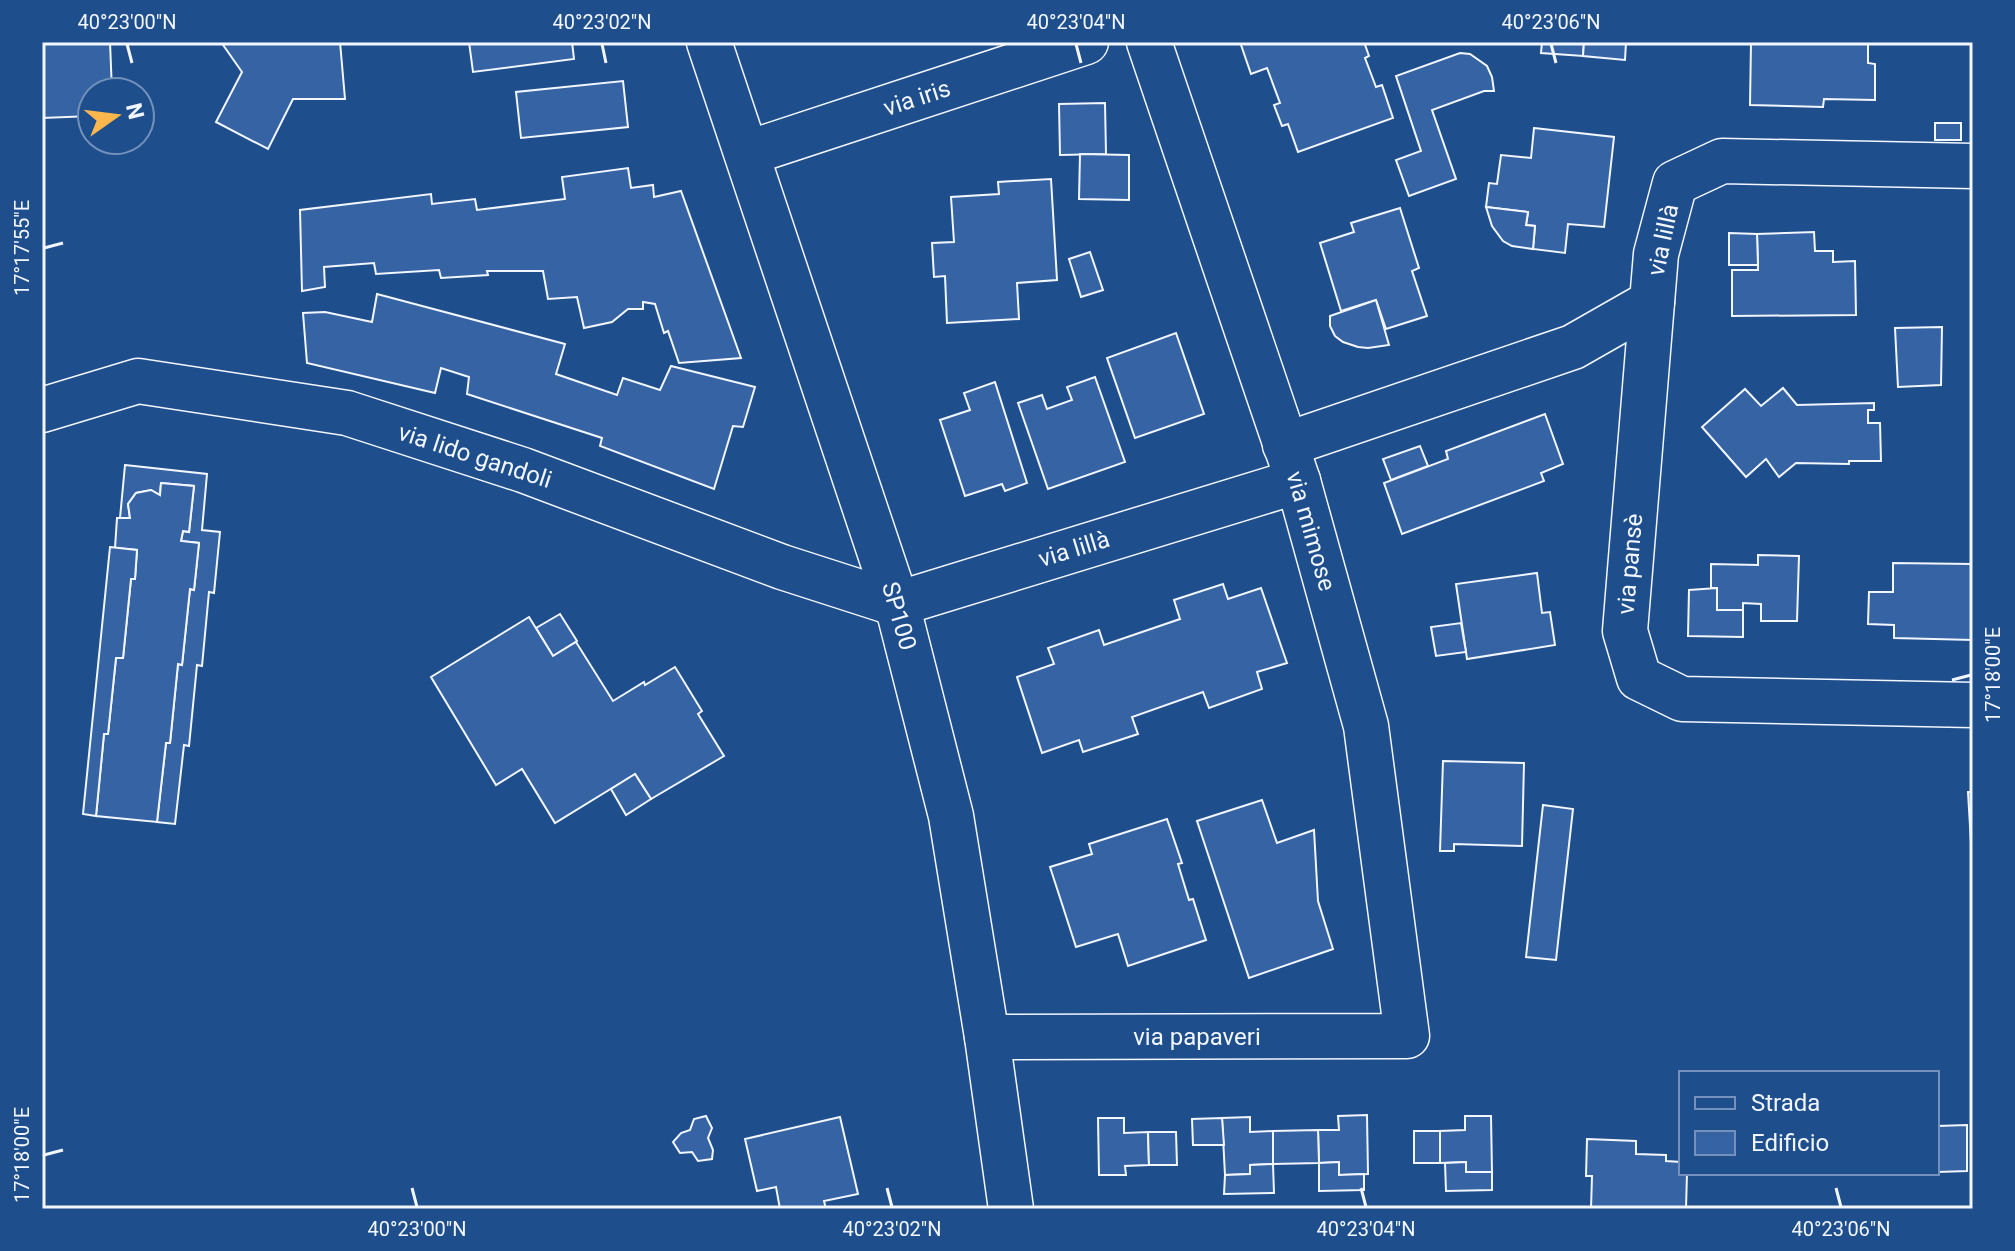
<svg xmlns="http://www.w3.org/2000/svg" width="2015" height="1251" viewBox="0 0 2015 1251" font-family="Roboto,sans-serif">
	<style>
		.building { fill: #3563a3; stroke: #f2f6ff; stroke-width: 2 }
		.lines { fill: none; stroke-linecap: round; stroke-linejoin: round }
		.street-casing { stroke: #f2f6ff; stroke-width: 47 }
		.secondary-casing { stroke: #f2f6ff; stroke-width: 47 }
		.street { stroke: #1f4e8c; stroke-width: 44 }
		.secondary { stroke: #1f4e8c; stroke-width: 44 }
		.ticks { fill: none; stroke: #f2f6ff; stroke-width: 3 }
		.labels { text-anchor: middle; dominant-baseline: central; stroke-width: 6; stroke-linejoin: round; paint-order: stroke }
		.street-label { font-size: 24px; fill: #f2f6ff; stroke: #1f4e8c }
		.neatline { fill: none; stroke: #f2f6ff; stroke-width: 3 }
		.ticks-label { font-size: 20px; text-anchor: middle; fill: #f2f6ff }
	</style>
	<rect width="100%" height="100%" fill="#1f4e8c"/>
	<!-- building -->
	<g class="building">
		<path d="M42 42H110L112 92H92V116L42 118Z"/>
		<path d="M221 42H340L345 99H293L268 149 216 122 242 72Z"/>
		<path d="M469 42H572L574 59 473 72Z"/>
		<path d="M1240 42H1364L1369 56 1365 58 1376 87 1382 85 1393 118 1298 152 1288 124 1282 126 1274 105 1280 103 1267 68 1251 74Z"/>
		<path d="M1542 42H1584L1583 56 1541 53Z"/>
		<path d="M1584 42H1626L1625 60 1583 56Z"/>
		<path d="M1751 42H1868V63L1875 64V100L1824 99 1823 107 1750 105Z"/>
		<path d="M1460 53 1470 54 1487 66 1492 77 1494 91H1484L1432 110 1456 179 1409 196 1396 160 1421 151 1396 76Z"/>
		<path d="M623 81 628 127 521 138 516 92Z"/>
		<path d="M1105 103 1106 154 1060 155 1059 104Z"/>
		<rect x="1935" y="123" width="26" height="17"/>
		<path d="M1534 128 1614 137 1604 227 1568 224 1565 253 1533 249 1535 226 1526 225 1528 212 1486 207 1489 183 1497 184 1501 155 1531 158Z"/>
		<path d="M1080 154 1129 155V200L1079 199Z"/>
		<path d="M628 168 631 188 653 185 654 197 681 191 741 358 679 363 668 331 664 333 655 304 643 302V309H628L612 322 584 328 577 297 548 299 543 271H487L488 275 441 278 439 270 376 274 374 263 324 267 325 287 302 291 300 210 431 194 432 204 475 199 477 210 565 199 562 177Z"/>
		<path d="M1051 179 1057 280 1017 283 1019 319 947 323 945 276 934 277 932 243 954 242 951 197 999 194 998 182Z"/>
		<path d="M1486 207 1528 212 1526 225 1535 226 1533 249 1512 246 1503 241 1492 226Z"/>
		<path d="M1400 208 1419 268 1412 271 1427 316 1386 329 1376 300 1341 311 1320 243 1354 232 1351 223Z"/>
		<path d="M1814 232 1815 251H1833V262L1855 261 1856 315 1732 316V270H1758L1757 234Z"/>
		<path d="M1729 233 1757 234 1758 265H1729Z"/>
		<path d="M1090 252 1103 290 1081 297 1069 259Z"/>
		<path d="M377 294 565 344 556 374 617 395 623 378 660 390 671 366 755 387 743 427 733 426 714 489 600 446 602 438 467 394 469 377 441 368 435 393 307 363 303 313 325 312 372 322Z"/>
		<path d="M1376 300 1389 345 1368 348 1358 347 1343 342 1335 336 1330 326V316Z"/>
		<path d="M1942 327 1941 385 1898 387 1895 328Z"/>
		<path d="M1176 333 1204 414 1135 438 1107 358Z"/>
		<path d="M1095 377 1125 462 1048 489 1018 403 1042 395 1047 409 1072 400 1067 387Z"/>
		<path d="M995 382 1027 483 1005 491 1002 484 965 496 940 420 970 410 964 393Z"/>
		<path d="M1783 388 1797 405 1874 403V410H1868V423H1880L1881 461H1849V464L1796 463 1779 477 1766 459 1746 477 1702 427 1745 389 1761 406Z"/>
		<path d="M1545 414 1563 464 1541 473 1544 481 1402 534 1384 483 1448 459 1446 451Z"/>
		<path d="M1420 446 1428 466 1391 480 1383 459Z"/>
		<path d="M125 465 207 474 202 530 220 532 214 593 209 592 202 666 197 665 189 746 184 745 175 824 157 822 166 743H170L178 664 182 665 190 589 194 590 199 543 181 541 183 531 189 532 194 486 161 483 160 495 151 490 136 493 128 504 130 518H120Z"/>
		<path d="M161 483 194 486 189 532 183 531 181 541 199 543 194 590 190 589 182 665 178 664 170 743H166L157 822 96 816 104 734H108L116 658H123L131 579H135L137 550 115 548 117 518H130L128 504 136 493 151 490 160 495Z"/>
		<path d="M110 547 137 550 135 579H131L123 658H116L108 734H104L96 816 83 814Z"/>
		<path d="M1758 555 1799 556 1797 621H1761V604L1743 603V610H1717V588H1711V564L1758 565Z"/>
		<path d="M1893 563 1973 564V640L1894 638V625L1868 624 1869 592H1893Z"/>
		<path d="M1537 573 1542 613 1550 612 1555 645 1467 659 1456 584Z"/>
		<path d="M1223 584 1228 599 1261 588 1287 663 1257 672 1262 689 1209 708 1203 692 1132 717 1138 734 1083 752 1079 740 1042 753 1017 677 1054 664 1048 648 1099 630 1104 645 1180 619 1174 600Z"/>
		<path d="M1717 588V610H1743V637L1688 636 1689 590Z"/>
		<path d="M560 614 577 641 553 656 536 628Z"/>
		<path d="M529 617 553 656 576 642 613 701 644 682 645 685 675 667 702 711 698 714 724 756 651 799 635 774 555 823 522 769 496 785 431 677Z"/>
		<path d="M1461 623 1466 652 1436 656 1431 627Z"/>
		<path d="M1443 761 1524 763 1522 846 1454 844V851H1440Z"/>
		<path d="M635 774 651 799 626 815 611 789Z"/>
		<path d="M1968 792H1973V843H1971Z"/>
		<path d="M1262 800 1277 843 1314 830 1318 901 1333 949 1249 978 1197 821Z"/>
		<path d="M1543 805 1573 809 1556 960 1526 957Z"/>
		<path d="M1167 819 1182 863 1178 864 1189 900 1193 899 1206 940 1128 966 1118 934 1076 947 1050 867 1092 854 1089 844Z"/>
		<path d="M1367 1115 1368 1174 1339 1175V1162L1319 1163 1318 1130H1339L1338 1116Z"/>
		<path d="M706 1116 712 1128 708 1138 713 1150 712 1159 698 1161 692 1152 680 1153 673 1142 681 1133 690 1130 694 1119Z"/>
		<path d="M1465 1116H1491L1492 1172H1466V1162L1440 1163V1131L1465 1130Z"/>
		<path d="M840 1117 858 1194 824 1201 826 1209H780L776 1187 757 1191 745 1139Z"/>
		<path d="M1250 1117V1132L1273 1131V1164L1250 1165V1174L1225 1175 1222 1118Z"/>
		<path d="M1098 1118H1124V1133L1148 1132 1149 1165 1125 1166 1126 1175H1099Z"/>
		<path d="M1222 1118 1224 1145H1193L1192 1119Z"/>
		<path d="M1967 1125V1171L1938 1172 1937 1126Z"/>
		<path d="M1318 1130 1319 1163 1273 1164V1131Z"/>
		<rect x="1414" y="1131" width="26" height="32"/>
		<path d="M1148 1132H1176L1177 1165H1149Z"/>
		<path d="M1587 1139 1636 1141V1154L1666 1155V1161L1681 1162V1173H1687L1686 1209H1591L1592 1176H1586Z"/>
		<path d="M1339 1162V1175L1364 1174V1190L1319 1191V1163Z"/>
		<path d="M1466 1162V1172H1492V1190L1446 1191 1445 1163Z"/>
		<path d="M1273 1164 1274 1193 1224 1194 1225 1175 1250 1174V1165Z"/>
	</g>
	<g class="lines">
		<!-- street casing -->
		<g class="street-casing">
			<g id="street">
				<path d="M748 153 1086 42"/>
				<path d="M1652 302 1625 631 1639 678 1682 699 1973 705"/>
				<path d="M42 410 138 381 347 413 523 470 782 567 897 604 1298 481"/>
				<path d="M1285 445 1573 347 1652 302 1656 254 1675 183 1722 161 1973 166"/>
				<path d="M987 1037 1407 1036 1366 726 1298 481 1149 42"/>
			</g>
		</g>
		<!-- secondary casing -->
		<g class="secondary-casing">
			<path id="secondary" d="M709 42 897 604 951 816 987 1037 1011 1209"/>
		</g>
		<!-- street -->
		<use href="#street" class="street"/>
		<!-- secondary -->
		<use href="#secondary" class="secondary"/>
	</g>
	<!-- ticks -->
	<path class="ticks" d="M127 44 132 63M602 44 606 63M1076 44 1081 63M1551 44 1556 63M44 248 63 243M1952 680 1971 675M44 1155 63 1150M412 1188 417 1207M887 1188 892 1207M1361 1188 1366 1207M1836 1188 1841 1207"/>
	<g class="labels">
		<!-- street labels -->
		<g class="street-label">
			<text transform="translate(917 98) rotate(-18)">via iris</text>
			<text transform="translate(1663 240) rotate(-78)">via lillà</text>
			<text transform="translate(475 456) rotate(18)">via lido gandoli</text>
			<text transform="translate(1311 531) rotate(74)">via mimose</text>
			<text transform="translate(1074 549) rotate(-17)">via lillà</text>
			<text transform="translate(1630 564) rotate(-85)">via pansè</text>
			<text transform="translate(899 616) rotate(74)">SP100</text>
			<text x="1197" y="1037">via papaveri</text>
		</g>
	</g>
	<!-- border -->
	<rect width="2015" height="1251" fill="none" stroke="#1f4e8c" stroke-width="88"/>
	<!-- legend -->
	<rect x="1679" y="1071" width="260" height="104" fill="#1f4e8c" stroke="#7391ba" stroke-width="2"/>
	<rect x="1695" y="1097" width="40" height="12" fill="#1f4e8c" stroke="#7391ba" stroke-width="2"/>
	<text x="1751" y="1111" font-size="24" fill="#f2f6ff">Strada</text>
	<rect x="1695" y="1131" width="40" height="24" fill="#3563a3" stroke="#7391ba" stroke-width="2"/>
	<text x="1751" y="1151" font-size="24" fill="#f2f6ff">Edificio</text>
	<!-- north arrow -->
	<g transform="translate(116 116) rotate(76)"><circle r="38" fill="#1f4e8c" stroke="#7391ba" stroke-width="2"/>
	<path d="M0-6L14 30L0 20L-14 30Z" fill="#ffb74d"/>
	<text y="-12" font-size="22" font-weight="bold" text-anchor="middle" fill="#f2f6ff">N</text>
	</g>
	<rect x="44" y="44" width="1927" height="1163" class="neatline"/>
	<g class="ticks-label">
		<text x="127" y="29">40°23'00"N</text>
		<text x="602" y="29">40°23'02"N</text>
		<text x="1076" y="29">40°23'04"N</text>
		<text x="1551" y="29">40°23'06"N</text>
		<text transform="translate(22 248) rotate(-90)" y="7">17°17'55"E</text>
		<text transform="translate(1993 675) rotate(-90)" y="7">17°18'00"E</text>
		<text transform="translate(22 1155) rotate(-90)" y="7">17°18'00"E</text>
		<text x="417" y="1236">40°23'00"N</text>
		<text x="892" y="1236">40°23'02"N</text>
		<text x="1366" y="1236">40°23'04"N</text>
		<text x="1841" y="1236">40°23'06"N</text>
	</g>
</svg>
